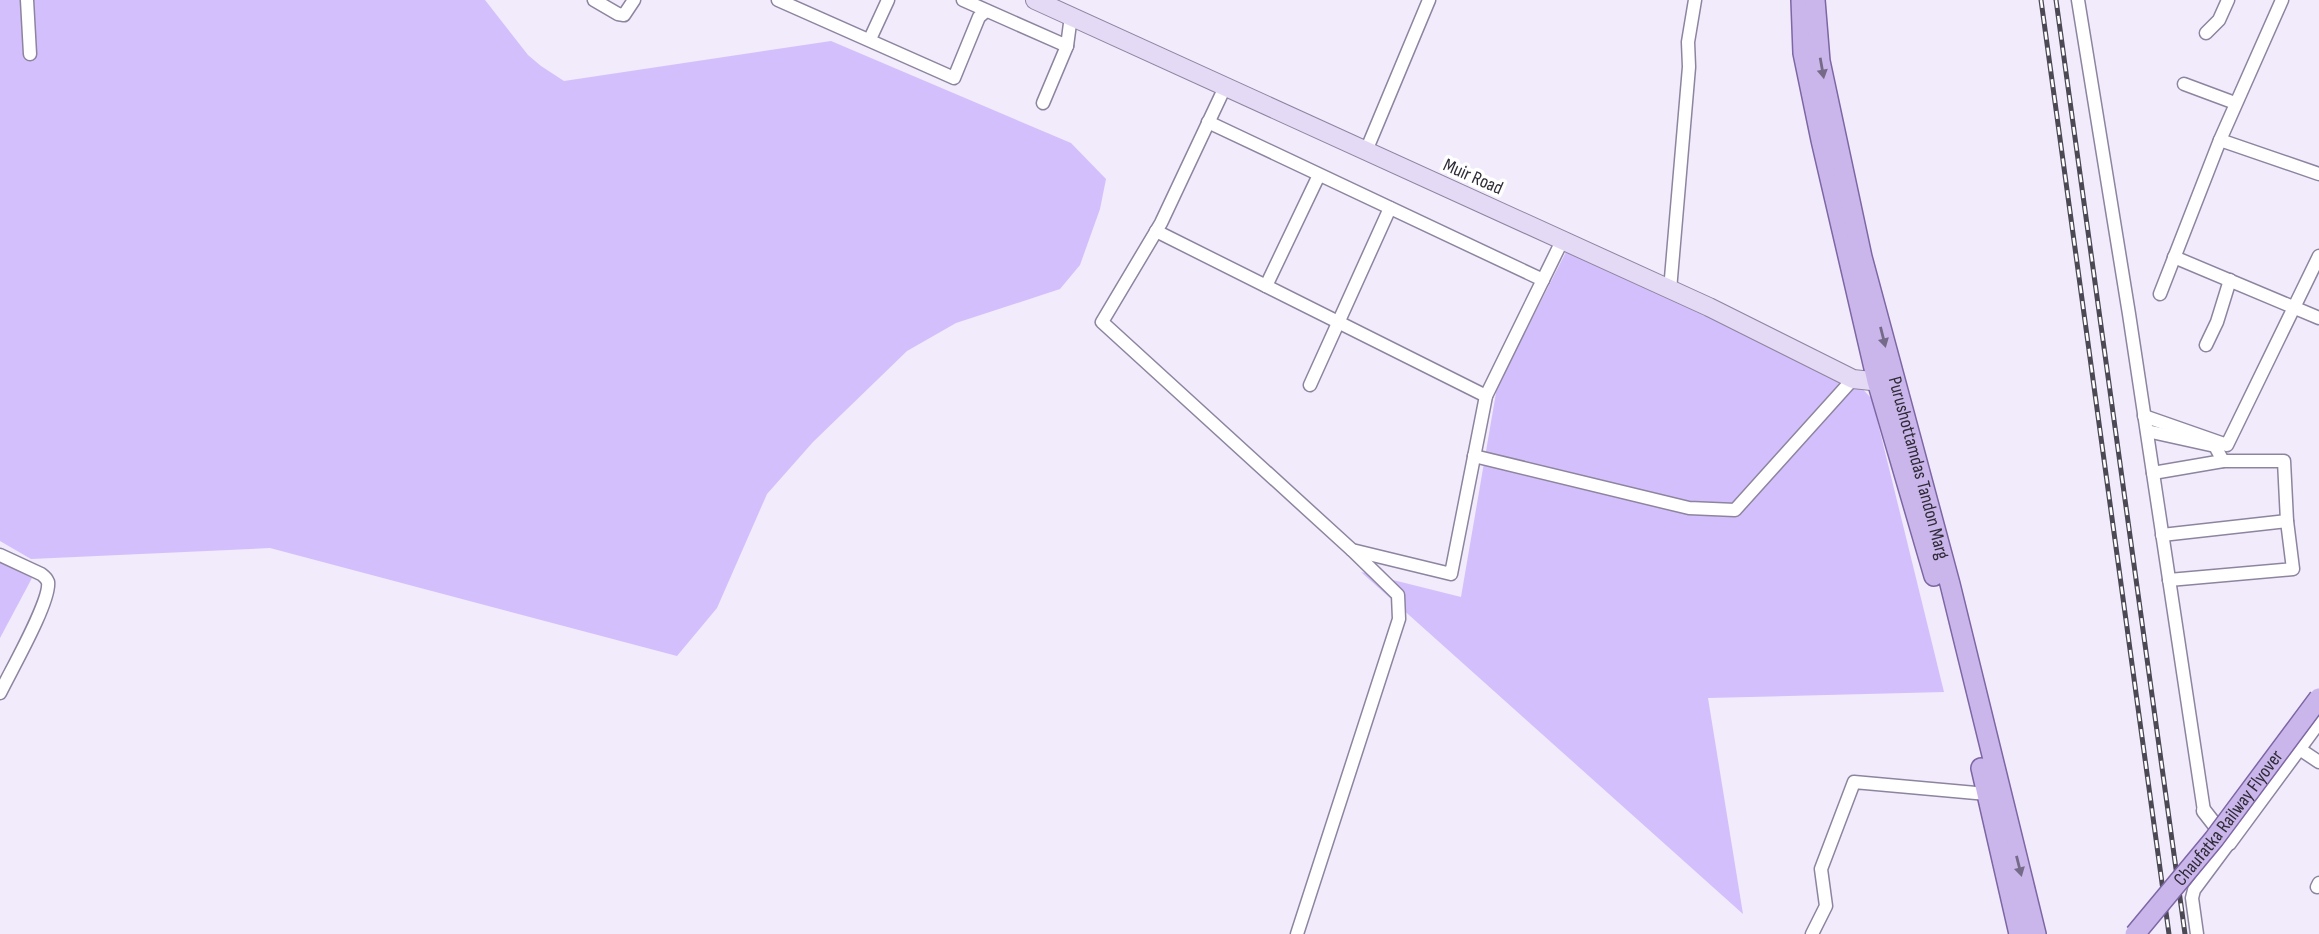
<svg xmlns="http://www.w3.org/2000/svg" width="2319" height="934" viewBox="0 0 2319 934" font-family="'Sofia Sans Condensed',sans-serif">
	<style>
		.green { fill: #d3bffb }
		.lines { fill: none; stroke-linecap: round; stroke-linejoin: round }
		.minor-casing { stroke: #8d859f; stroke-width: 15 }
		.tertiary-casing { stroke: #8d859f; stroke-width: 17 }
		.secondary-casing { stroke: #8d859f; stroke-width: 20 }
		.primary-casing { stroke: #7c66a4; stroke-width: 22 }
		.minor { stroke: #fff; stroke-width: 12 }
		.tertiary { stroke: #fff; stroke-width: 14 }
		.secondary { stroke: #e4daf5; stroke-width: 18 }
		.primary { stroke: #cab6eb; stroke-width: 19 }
		.rail-casing { stroke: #4c4955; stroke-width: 5 }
		.rail { stroke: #fff; stroke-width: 2.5; stroke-dasharray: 8; stroke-linecap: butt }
		.primary-bridge-casing { stroke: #7c66a4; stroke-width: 22; stroke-linecap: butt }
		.primary-bridge { stroke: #cab6eb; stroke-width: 19 }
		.oneway { fill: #756a88 }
		.labels { text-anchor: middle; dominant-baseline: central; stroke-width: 7; stroke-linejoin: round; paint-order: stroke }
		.street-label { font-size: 19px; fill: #2f2c37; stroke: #fff }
	</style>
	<rect width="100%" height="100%" fill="#f1ebfc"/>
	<!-- green -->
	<g class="green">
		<path d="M0 0H485L528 55 541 66 564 81 831 41 1071 143 1106 179 1100 209 1080 265 1060 289 956 323 907 351 813 442 767 494 717 608 677 656 270 548 31 559 0 541Z"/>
		<path d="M1567 250 1853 379 1872 399 1944 692 1708 698 1743 914 1361 572 1461 597 1497 387Z"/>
		<path d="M0 561 32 578 0 638Z"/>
	</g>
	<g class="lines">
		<!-- minor casing -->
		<g class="minor-casing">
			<g id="minor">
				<path d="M27 0 30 54"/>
				<path d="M594 0 618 14 624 15 634 0"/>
				<path d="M778 0 954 78 979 17 986 11"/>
				<path d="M963 0 1067 46"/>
				<path d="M2078 0 2129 314 2204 811"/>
				<path d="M2206 33 2219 20 2228 0"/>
				<path d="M870 39 888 0"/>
				<path d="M2184 84 2235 103"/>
				<path d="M1225 87 1161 223 1102 322 1352 550 1451 574 1486 396 1562 241"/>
				<path d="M1043 103 1067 46 1071 16"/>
				<path d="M1208 122 1543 280"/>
				<path d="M2220 140 2319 174"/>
				<path d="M1366 151 1429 0"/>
				<path d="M1156 231 1486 396"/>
				<path d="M2174 257 2319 318"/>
				<path d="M1266 286 1319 175"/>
				<path d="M1670 290 1689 67 1688 42 1695 0"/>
				<path d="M2160 294 2220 140 2282 0"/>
				<path d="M2206 345 2217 322 2230 280"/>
				<path d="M1310 385 1390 208"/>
				<path d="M2144 416 2227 445 2319 256"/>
				<path d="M2147 431 2215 446 2223 461"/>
				<path d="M1474 456 1689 508 1735 510 1853 379"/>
				<path d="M2153 473 2223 461H2284L2287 521 2293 569 2169 580"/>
				<path d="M2162 535 2287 521"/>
				<path d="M0 555 41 574C45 577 46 577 48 582 51 601 10 672 0 693"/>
				<path d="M2292 744 2319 762"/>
				<path d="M2317 887 2319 883"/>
				<path d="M1297 934 1399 619 1398 595 1352 550"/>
				<path d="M1812 934 1826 906 1821 869 1854 782 1987 794"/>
				<path d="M2197 934 2192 898 2194 890 2229 843"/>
			</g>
		</g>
		<!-- tertiary casing -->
		<g class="tertiary-casing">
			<path id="tertiary" d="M2204 811 2229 843 2319 721"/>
		</g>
		<!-- secondary casing -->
		<g class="secondary-casing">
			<path id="secondary" d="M1035 0 1709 307 1853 379 1890 383"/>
		</g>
		<!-- primary casing -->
		<g class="primary-casing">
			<g id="primary">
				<path d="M1801 0 1803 53 1821 140 1877 381 1934 576"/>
				<path id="s1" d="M1815 0 1820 61 1862 257 1950 584 2036 934"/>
				<path d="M1981 768 2019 934"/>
			</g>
		</g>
		<!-- minor -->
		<use href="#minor" class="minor"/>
		<!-- tertiary -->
		<use href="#tertiary" class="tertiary"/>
		<!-- secondary -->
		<use href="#secondary" class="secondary"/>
		<!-- primary -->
		<use href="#primary" class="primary"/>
		<!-- rail casing -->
		<g class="rail-casing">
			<g id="rail">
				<path d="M2041 0 2169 934"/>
				<path d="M2056 0 2185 934"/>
			</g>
		</g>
		<!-- rail -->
		<use href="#rail" class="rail"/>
		<!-- primary-bridge casing -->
		<g class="primary-bridge-casing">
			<g id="primary-bridge">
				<path id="s2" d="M2135 934 2214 839 2319 698"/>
			</g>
		</g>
		<!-- primary-bridge -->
		<use href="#primary-bridge" class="primary-bridge"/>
	</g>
	<!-- one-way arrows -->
	<defs><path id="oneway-solid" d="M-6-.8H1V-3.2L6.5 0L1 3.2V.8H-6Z" transform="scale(1.75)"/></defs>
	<g class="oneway">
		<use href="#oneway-solid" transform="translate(1822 68) rotate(80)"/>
		<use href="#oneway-solid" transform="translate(1883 337) rotate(76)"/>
		<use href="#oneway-solid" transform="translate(2019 866) rotate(76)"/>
	</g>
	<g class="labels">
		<!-- street labels -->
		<g class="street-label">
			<text transform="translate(1473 177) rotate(24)">Muir Road</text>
			<text stroke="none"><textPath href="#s1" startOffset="480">Purushottamdas Tandon Marg</textPath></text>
			<text stroke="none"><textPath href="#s2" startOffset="149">Chaufatka Railway Flyover</textPath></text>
		</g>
	</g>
</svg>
